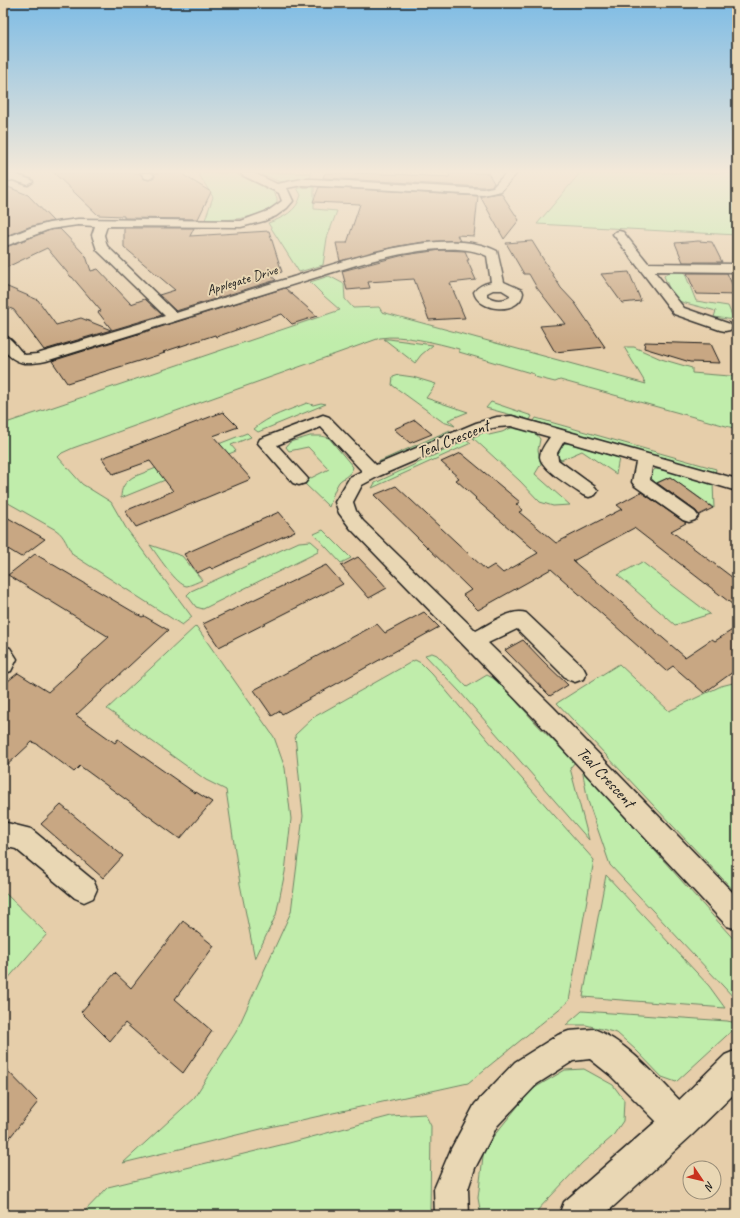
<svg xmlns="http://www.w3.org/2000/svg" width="740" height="1218" viewBox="0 0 740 1218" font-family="Caveat,sans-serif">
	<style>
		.green { fill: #c0edab; stroke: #6e8464 }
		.building { fill: #c8a783; stroke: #1c1c1c }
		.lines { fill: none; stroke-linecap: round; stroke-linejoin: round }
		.street-casing { stroke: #1c1c1c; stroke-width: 3 }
		.secondary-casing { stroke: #1c1c1c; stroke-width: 3 }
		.street { fill: #e9d7b4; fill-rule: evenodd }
		.secondary { fill: #e9d7b4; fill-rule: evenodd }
		.labels { text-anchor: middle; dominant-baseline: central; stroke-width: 4; stroke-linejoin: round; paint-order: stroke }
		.far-street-label { font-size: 14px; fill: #1c1c1c; stroke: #e9d7b4 }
		.street-label { font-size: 17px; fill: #1c1c1c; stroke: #e9d7b4 }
	</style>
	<rect width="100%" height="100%" fill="#e6ceaa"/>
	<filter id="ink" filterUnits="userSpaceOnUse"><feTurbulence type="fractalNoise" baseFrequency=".025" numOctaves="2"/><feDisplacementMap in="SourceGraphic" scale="8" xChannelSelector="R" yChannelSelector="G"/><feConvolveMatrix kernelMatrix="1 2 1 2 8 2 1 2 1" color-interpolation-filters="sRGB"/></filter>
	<g filter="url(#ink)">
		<!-- green -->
		<g class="green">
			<path d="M198 173H235L274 192 277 198V204C255 220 231 220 205 220L213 197Z"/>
			<path d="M259 173H311L310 178 280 182Z"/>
			<path d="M580 173H737V235L537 224Z"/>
			<path d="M314 187V209L337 211 327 238 323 265 299 272 268 223C283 218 297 211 301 195L297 188Z"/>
			<path d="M684 271 696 301 728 306 734 320 714 317 716 311 674 300 664 276 669 272Z"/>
			<path d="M329 276 344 284 345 299 353 308 379 307 382 312 646 384 624 347H634L661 359 692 368V373L729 376 737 374V429L560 380 555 382 535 377 534 374 459 352V349C437 343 402 334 380 338L73 448 62 453 58 457 82 484 111 502 126 528 192 617 182 625 73 555C67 546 65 536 56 530L3 500V424L340 310 324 296 310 282Z"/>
			<path d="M384 339H389L433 345 421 355 415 363Z"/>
			<path d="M399 375 413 377 436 384 426 398 468 412 448 420 455 426 443 422 392 385 393 377Z"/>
			<path d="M491 402 532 416 530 420 486 408Z"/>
			<path d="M307 403 313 405 321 403 326 404 258 432 254 429C268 416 290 410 307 403Z"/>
			<path d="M536 418 716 469 715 474 534 421Z"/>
			<path d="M511 428 526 430 537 435 540 439 538 450 541 464 535 474 570 505 553 506 540 502 520 481 472 437 486 431 489 435 502 432Z"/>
			<path d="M450 430V433L386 462H378Z"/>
			<path d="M247 433 251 437 231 445 236 451 121 498C121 488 124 483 133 477Z"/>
			<path d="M310 436H321L329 438 353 467C351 475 344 477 339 482 334 489 332 499 329 507L303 482 329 469 308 447 289 451 286 447 290 442Z"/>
			<path d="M467 440 471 443 372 488 375 483Z"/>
			<path d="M569 443 619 458 616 474 582 451 561 460 555 454 560 444Z"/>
			<path d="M655 469 668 471 713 483 714 508 670 477 656 483 649 476Z"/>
			<path d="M323 530 351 558 341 563 314 534Z"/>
			<path d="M311 541 319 548 318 552 203 609 196 607 187 595 191 591 299 542Z"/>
			<path d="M150 545 182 556 202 580C198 582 191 585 187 586 177 586 156 553 150 545Z"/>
			<path d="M642 562 710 614 675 625 618 575Z"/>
			<path d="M196 626 274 737 285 768 291 819 285 872 276 915 255 959 240 884 226 790 206 780 107 709Z"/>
			<path d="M432 653 437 655 467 687 487 675C503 682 513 699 525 711 540 729 558 745 575 762L570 768 589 840 460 692 425 655Z"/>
			<path d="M415 660 421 663 432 674 499 753 594 860 569 1001 468 1083 261 1129 123 1163 194 1098 236 1032 291 912 303 816 295 735 314 717Z"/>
			<path d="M619 664 669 711 721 686 737 682V894L557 703Z"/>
			<path d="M582 769 737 943V1001L610 865 588 801Z"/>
			<path d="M606 875 709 986 725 1008 583 997Z"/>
			<path d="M3 891 47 934 5 982 3 980Z"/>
			<path d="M582 1011 727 1021 737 1023V1026L676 1082 662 1077 636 1050 617 1033 586 1025H566Z"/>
			<path d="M584 1069 613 1085 624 1100 623 1121 612 1137 582 1163 533 1215H481L478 1198 484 1148 531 1090 565 1070Z"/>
			<path d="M425 1114 431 1126 430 1215H81L108 1187 289 1143 391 1116Z"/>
		</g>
		<!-- building -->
		<g class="building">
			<path d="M54 173H140L144 179 149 180 155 176 154 173H180L211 192 198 219 124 218V216L98 215Z"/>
			<path d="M325 173 391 174 449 177 450 173H488L494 183 492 186 483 187 323 178Z"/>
			<path d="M3 185 28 195 53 221 29 227 3 237Z"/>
			<path d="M319 187 478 196 474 236 457 235 460 241 423 242 394 247 340 261 336 243H347L360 204 313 202Z"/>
			<path d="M501 193 519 220 504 239 480 196Z"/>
			<path d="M124 228H194L190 236 269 231 282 272 270 275 276 280 176 311 159 295 175 290 124 247Z"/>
			<path d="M60 229 86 256 91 271 98 269 131 304 145 299 162 315 112 330 98 312 101 311 72 277H71L47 248 3 269V248L50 230Z"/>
			<path d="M532 241 561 288 575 303 605 347 555 352 540 326 565 324 537 288 529 274H524L506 243Z"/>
			<path d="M698 241 712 242 722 262H683L675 243Z"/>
			<path d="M441 250 465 251 469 260H467L476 280 450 283 465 318 429 320 414 279 368 282 370 288 347 290 342 271 404 255Z"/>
			<path d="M629 272 641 301 622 303 601 274Z"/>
			<path d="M687 273H727L737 295 696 294Z"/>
			<path d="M3 285 38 300 56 325 81 318 111 330 44 350 14 310 3 305Z"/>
			<path d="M285 288 317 316 292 324 282 314 216 337 215 335 163 352 165 353 67 383 52 361Z"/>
			<path d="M645 342 711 344 720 363 690 362 644 348Z"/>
			<path d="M223 412 238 427 213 436 251 479 136 527 125 511 173 491 150 461 113 474 102 458Z"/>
			<path d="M415 420 432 434 410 443 394 429Z"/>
			<path d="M461 453 520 502 516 504 523 510 519 512 556 543 622 509 617 505 641 492 686 523 671 531 737 581V608L634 528 573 561 685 657 712 639 715 641 737 627V669L704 693 673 666 666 671 551 569 478 610 463 595 471 590 374 495 396 486 486 570 494 565 503 573 538 553 475 499 476 498 456 480 459 478 441 462Z"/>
			<path d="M670 477 691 492 713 508 699 515 696 511 657 483Z"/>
			<path d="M279 512 295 531 212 569 210 567 197 573 184 554Z"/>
			<path d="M3 515 45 539 21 557 3 546Z"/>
			<path d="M35 554 142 617 144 616 168 630 76 715 115 743 118 739 195 793 196 792 212 802 180 839 80 766 74 772 37 744 32 742 3 769V685L18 673 48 692 109 637 8 575Z"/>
			<path d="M358 557 379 579 387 588 369 598 341 566Z"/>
			<path d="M326 565 343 584 219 647 203 624Z"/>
			<path d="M424 612 439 627 282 714 280 711 272 716 254 690 377 624 385 633Z"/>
			<path d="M523 640 544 662 568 685 550 696 505 650Z"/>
			<path d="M61 805 123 856 103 878 41 824Z"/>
			<path d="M183 921 214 946 175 999 212 1031 183 1073 125 1023 110 1041 81 1012 115 973 131 988Z"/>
			<path d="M3 1066 38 1102 3 1146Z"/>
		</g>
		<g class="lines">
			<!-- street casing -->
			<g class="street-casing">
				<g id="street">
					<path d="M141 173H152L154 176 149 179 145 178Z"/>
					<path d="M241 173H254L277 184 302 179H313L483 189 493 187 506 173H517L501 191 483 195 302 185 287 188 293 201 287 208 276 216 264 221 241 227 107 226 104 235 107 246 176 313C214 301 252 289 290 278 343 261 446 224 497 251L504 282 522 290 523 293C520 315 478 312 474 292 478 286 484 284 491 282L487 256C456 239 389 256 356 265L46 361C26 365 16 365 3 349V335C12 337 17 349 25 355L37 354 165 316 97 250 92 235 95 226 78 225 50 229 3 247V239L30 228 49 223 78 219 241 221 268 211 282 201 279 193 242 175ZM493 290H502L510 295V297C503 301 494 301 487 296V293Z"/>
					<path d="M14 174 32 180 33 182 28 185 13 180 3 182V176Z"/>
					<path d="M619 231 623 232 648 263 737 264V272L654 271 684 308 730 324 732 327 730 330 725 331 720 330 674 314 613 234 615 232Z"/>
					<path d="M323 415 329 417 376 465 476 423 497 417 512 416 737 479V491L652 466 650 480 695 512 698 516 695 520 689 522 683 520 635 486 632 482 636 462 564 441 557 453 558 460 595 487 598 491 595 495 589 497 583 495C573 488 541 469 540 457 540 450 546 443 550 437L511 426 498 427 488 429 379 476 362 485 353 502 356 511 363 521 476 631C490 624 511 608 526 613L583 667 586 673 583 679 575 682 567 679 517 629 488 643 553 707 737 897V929L727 926 537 721 351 529 339 513 335 502 350 477 362 471 321 427 277 445 308 479 305 483 299 485 293 483 258 443 260 439Z"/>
					<path d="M3 646 10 648 17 659 11 671 3 674Z"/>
					<path d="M3 822 31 829 93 880 97 889 93 898 84 902 75 898 16 849 3 846Z"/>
					<path d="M594 1029C631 1044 663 1084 691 1112L696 1123 691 1134 680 1139 669 1134 610 1075 590 1059 573 1061 537 1084 497 1126 475 1168 468 1189 469 1215H435L434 1189 451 1149 475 1104 515 1062 558 1035 569 1031Z"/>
				</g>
			</g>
			<!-- secondary casing -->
			<g class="secondary-casing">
				<path id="secondary" d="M737 1050V1091L692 1135 604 1215H559L564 1202 668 1111 725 1055Z"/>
			</g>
			<!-- street -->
			<use href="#street" class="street"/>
			<!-- secondary -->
			<use href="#secondary" class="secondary"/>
		</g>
	</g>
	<!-- sky -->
	<linearGradient id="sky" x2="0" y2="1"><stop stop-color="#7ebce5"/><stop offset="0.5" stop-color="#f4e9d9"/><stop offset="1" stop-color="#f4e9d9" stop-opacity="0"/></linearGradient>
	<rect width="740" height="343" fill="url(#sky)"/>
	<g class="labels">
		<!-- far-street labels -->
		<g class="far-street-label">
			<text transform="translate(242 280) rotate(-17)">Applegate Drive</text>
		</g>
		<!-- street labels -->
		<g class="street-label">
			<text transform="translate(453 439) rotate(-22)">Teal Crescent</text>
			<text transform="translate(606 777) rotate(47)">Teal Crescent</text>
		</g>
	</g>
	<!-- margin -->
	<rect width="740" height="1218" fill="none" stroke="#e9d7b4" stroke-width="16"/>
	<rect x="8" y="8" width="724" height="1202" fill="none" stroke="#1c1c1c" stroke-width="1.5" filter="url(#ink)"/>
	<!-- north arrow -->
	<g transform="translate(702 1180) rotate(125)"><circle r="19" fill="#e9d7b4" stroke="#978c77"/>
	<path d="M0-3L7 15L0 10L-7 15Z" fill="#c8321e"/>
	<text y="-6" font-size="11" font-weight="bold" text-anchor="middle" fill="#1c1c1c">N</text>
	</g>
</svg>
